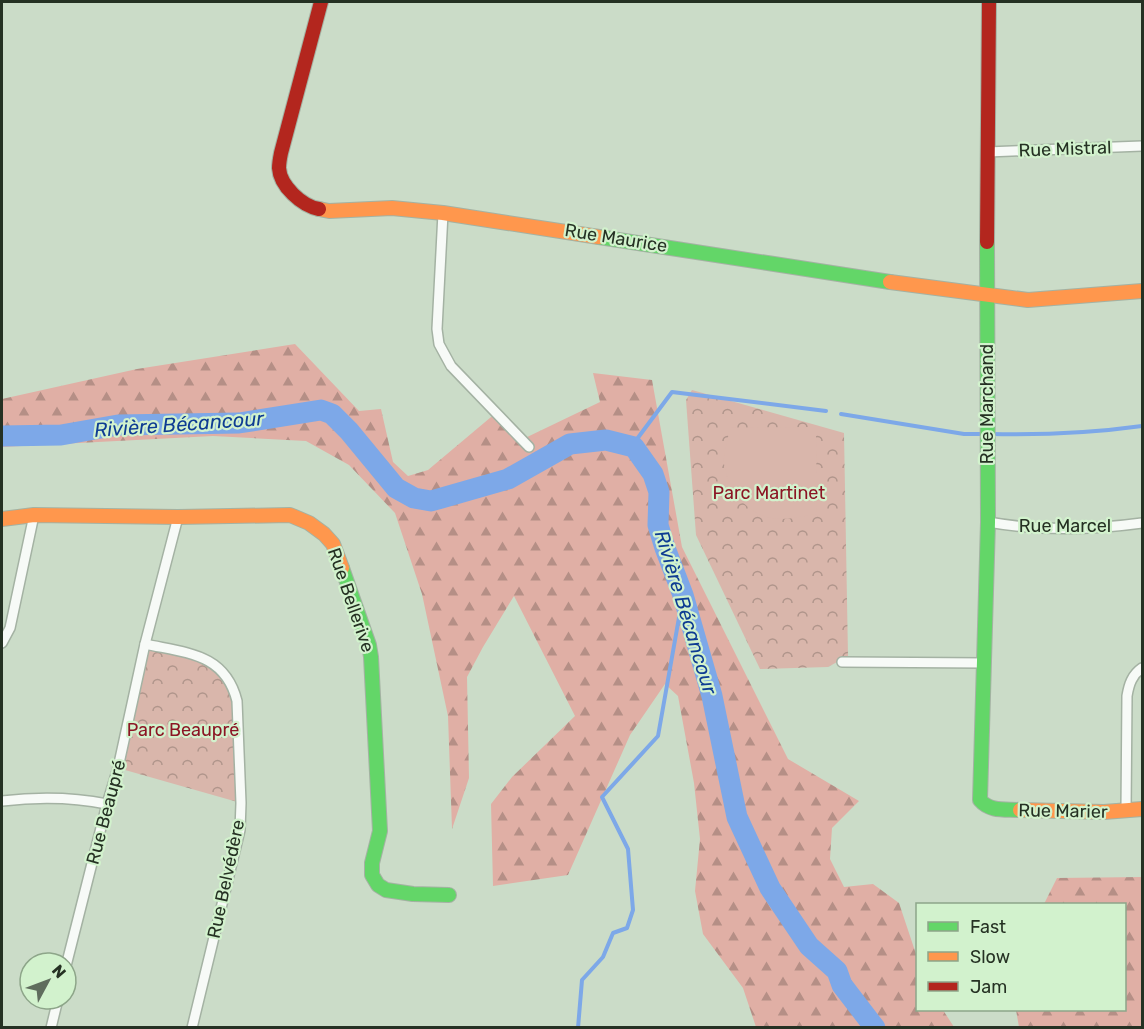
<svg xmlns="http://www.w3.org/2000/svg" width="1144" height="1029" viewBox="0 0 1144 1029" font-family="Rubik,sans-serif">
	<style>
		.forest { fill: url(#forest-firs) }
		.park { fill: url(#park-crowns) }
		.pitch { fill: #d9b6ab }
		.lines { fill: none; stroke-linecap: round; stroke-linejoin: round }
		.stream { stroke: #7da8e8; stroke-width: 4 }
		.river { stroke: #7da8e8; stroke-width: 21 }
		.street-casing { stroke: #a4b2a3; stroke-width: 12 }
		.fast-casing { stroke: #a4b2a3; stroke-width: 16 }
		.slow-casing { stroke: #a4b2a3; stroke-width: 16 }
		.jam-casing { stroke: #a4b2a3; stroke-width: 16 }
		.street { stroke: #f7faf7; stroke-width: 9 }
		.fast { stroke: #63d668; stroke-width: 14 }
		.slow { stroke: #ff974d; stroke-width: 14 }
		.jam { stroke: #b3261e; stroke-width: 14 }
		.labels { text-anchor: middle; dominant-baseline: central; stroke-width: 4.5; stroke-linejoin: round; paint-order: stroke }
		.street-label { font-size: 18px; fill: #253123; stroke: #d2f2cd }
		.park-label { font-size: 18px; fill: #8b1524; stroke: #d2f2cd }
		.water-label { font-size: 20px; font-style: italic; fill: #0e3c93; stroke: #d2f2cd }
	</style>
	<defs>
		<pattern id="forest-firs" width="22" height="20" patternUnits="userSpaceOnUse" patternTransform="scale(1.5)"><rect width="22" height="20" fill="#e0afa5"/><path d="M5 1l3.5 6h-7zM16 11l3.5 6h-7z" fill="#b58f86"/></pattern>
		<pattern id="park-crowns" width="20" height="18" patternUnits="userSpaceOnUse" patternTransform="scale(1.5)"><rect width="20" height="18" fill="#d9b6ab"/><path d="M2 6a3 3 0 1 1 6 0M12 15a3 3 0 1 1 6 0" fill="none" stroke="#b0958b"/></pattern>
	</defs>
	<rect width="100%" height="100%" fill="#cbdcc8"/>
	<!-- forest -->
	<g class="forest">
		<path d="M295 344 359 411 381 409 393 462 408 476 428 470 497 412 523 439 600 402 593 373 652 380 682 547 788 759 859 801 832 828 830 859 844 887 873 884 899 903 917 957 918 1010H943L954 1027H756L743 988 703 934 695 891 700 839 694 783 678 696 665 684 630 735 568 875 493 886 491 804 512 777 575 716 514 596 483 647 467 677 469 778 452 829 448 716 422 594 395 513 349 465 306 441 213 436 2 447V399L137 369Z"/>
		<path d="M1142 877V1027H1019L1016 1010H1124V904H1044L1057 878Z"/>
	</g>
	<!-- park -->
	<g class="park">
		<path d="M692 390 844 433 848 656 828 667 760 669 696 535 686 400Z"/>
		<path d="M145 644 208 660 234 688 241 803 118 768Z"/>
	</g>
	<!-- pitch -->
	<path class="pitch" d="M811 427 816 432 817 514C802 516 786 521 771 518 746 513 727 488 724 464 723 451 729 440 729 428Z"/>
	<g class="lines">
		<!-- stream -->
		<g class="stream">
			<path d="M841 414 964 434H983"/>
			<path d="M991 434C1042 435 1092 433 1142 426"/>
			<path d="M634 447 637 439 672 392 826 411"/>
			<path d="M578 1028 582 980 603 957 613 933 627 928 633 910 628 849 602 797 658 736 683 595"/>
		</g>
		<!-- river -->
		<path class="river" d="M2 436 61 435 118 425 239 423 321 410 332 414 349 431 396 488 414 498 431 501 508 479 570 444 606 440 634 447 653 474 659 492 658 525 665 548 683 595 712 696 737 817 770 888 809 946 837 971 842 985 875 1028"/>
		<!-- street casing -->
		<g class="street-casing">
			<g id="street">
				<path d="M987 152 1142 146"/>
				<path d="M443 213 437 329 439 344 451 366 529 447"/>
				<path d="M988 522C1039 531 1091 530 1142 523"/>
				<path d="M2 643 10 628 34 515"/>
				<path d="M145 644C186 653 225 653 237 701L241 803 240 830 192 1028"/>
				<path d="M842 662 984 663"/>
				<path d="M2 801C36 797 72 797 107 804"/>
				<path d="M1126 811 1127 696C1129 684 1132 675 1142 668"/>
				<path d="M66 966 107 804 118 768 145 644 178 517"/>
				<path d="M51 1028 58 999"/>
			</g>
		</g>
		<!-- fast casing -->
		<g class="fast-casing">
			<g id="fast">
				<path d="M599 237 890 282"/>
				<path d="M987 242 988 522 980 800C990 812 1005 809 1020 810"/>
				<path d="M342 568 369 645 371 657 380 831 372 863V875L378 885 386 890 413 894 449 895"/>
			</g>
		</g>
		<!-- slow casing -->
		<g class="slow-casing">
			<g id="slow">
				<path d="M319 209 329 211 392 208 443 213 599 237"/>
				<path d="M890 282 1028 300 1142 291"/>
				<path d="M2 519 34 515 178 517 290 515 309 523 324 534 333 544 342 568"/>
				<path d="M1020 810 1104 812 1142 809"/>
			</g>
		</g>
		<!-- jam casing -->
		<g class="jam-casing">
			<g id="jam">
				<path d="M319 209C302 206 280 186 279 168 279 163 280 158 281 153L321 2"/>
				<path d="M987 242 989 2"/>
			</g>
		</g>
		<!-- street -->
		<use href="#street" class="street"/>
		<!-- fast -->
		<use href="#fast" class="fast"/>
		<!-- slow -->
		<use href="#slow" class="slow"/>
		<!-- jam -->
		<use href="#jam" class="jam"/>
	</g>
	<g class="labels">
		<!-- street labels -->
		<g class="street-label">
			<text transform="translate(1065 149) rotate(-2)">Rue Mistral</text>
			<text transform="translate(616 238) rotate(9)">Rue Maurice</text>
			<text transform="translate(987 404) rotate(-90)">Rue Marchand</text>
			<text x="1065" y="526">Rue Marcel</text>
			<text transform="translate(351 600) rotate(71)">Rue Bellerive</text>
			<text transform="translate(1063 811) rotate(1)">Rue Marier</text>
			<text transform="translate(106 812) rotate(-75)">Rue Beaupré</text>
			<text transform="translate(226 879) rotate(-78)">Rue Belvédère</text>
		</g>
		<!-- park labels -->
		<g class="park-label">
			<text x="769" y="493">Parc Martinet</text>
			<text x="183" y="730">Parc Beaupré</text>
		</g>
		<!-- water labels -->
		<g class="water-label">
			<text transform="translate(179 424) rotate(-4)">Rivière Bécancour</text>
			<text transform="translate(686 612) rotate(73)">Rivière Bécancour</text>
		</g>
	</g>
	<!-- border -->
	<rect width="1144" height="1029" fill="none" stroke="#253123" stroke-width="6"/>
	<!-- legend -->
	<rect x="916" y="903" width="210" height="108" fill="#d2f2cd" stroke="#8da589" stroke-width="1.5"/>
	<rect x="928" y="922" width="30" height="9" fill="#63d668" stroke="#8da589" stroke-width="1.5"/>
	<text x="970" y="933" font-size="18" fill="#253123">Fast</text>
	<rect x="928" y="952" width="30" height="9" fill="#ff974d" stroke="#8da589" stroke-width="1.5"/>
	<text x="970" y="963" font-size="18" fill="#253123">Slow</text>
	<rect x="928" y="982" width="30" height="9" fill="#b3261e" stroke="#8da589" stroke-width="1.5"/>
	<text x="970" y="993" font-size="18" fill="#253123">Jam</text>
	<!-- north arrow -->
	<g transform="translate(48 981) rotate(49)"><circle r="28" fill="#d2f2cd" stroke="#8da589" stroke-width="1.5"/>
	<path d="M0-4.5L10 22L0 15L-10 22Z" fill="#5f6d5d"/>
	<text y="-9" font-size="16" font-weight="bold" text-anchor="middle" fill="#253123">N</text>
	</g>
</svg>
